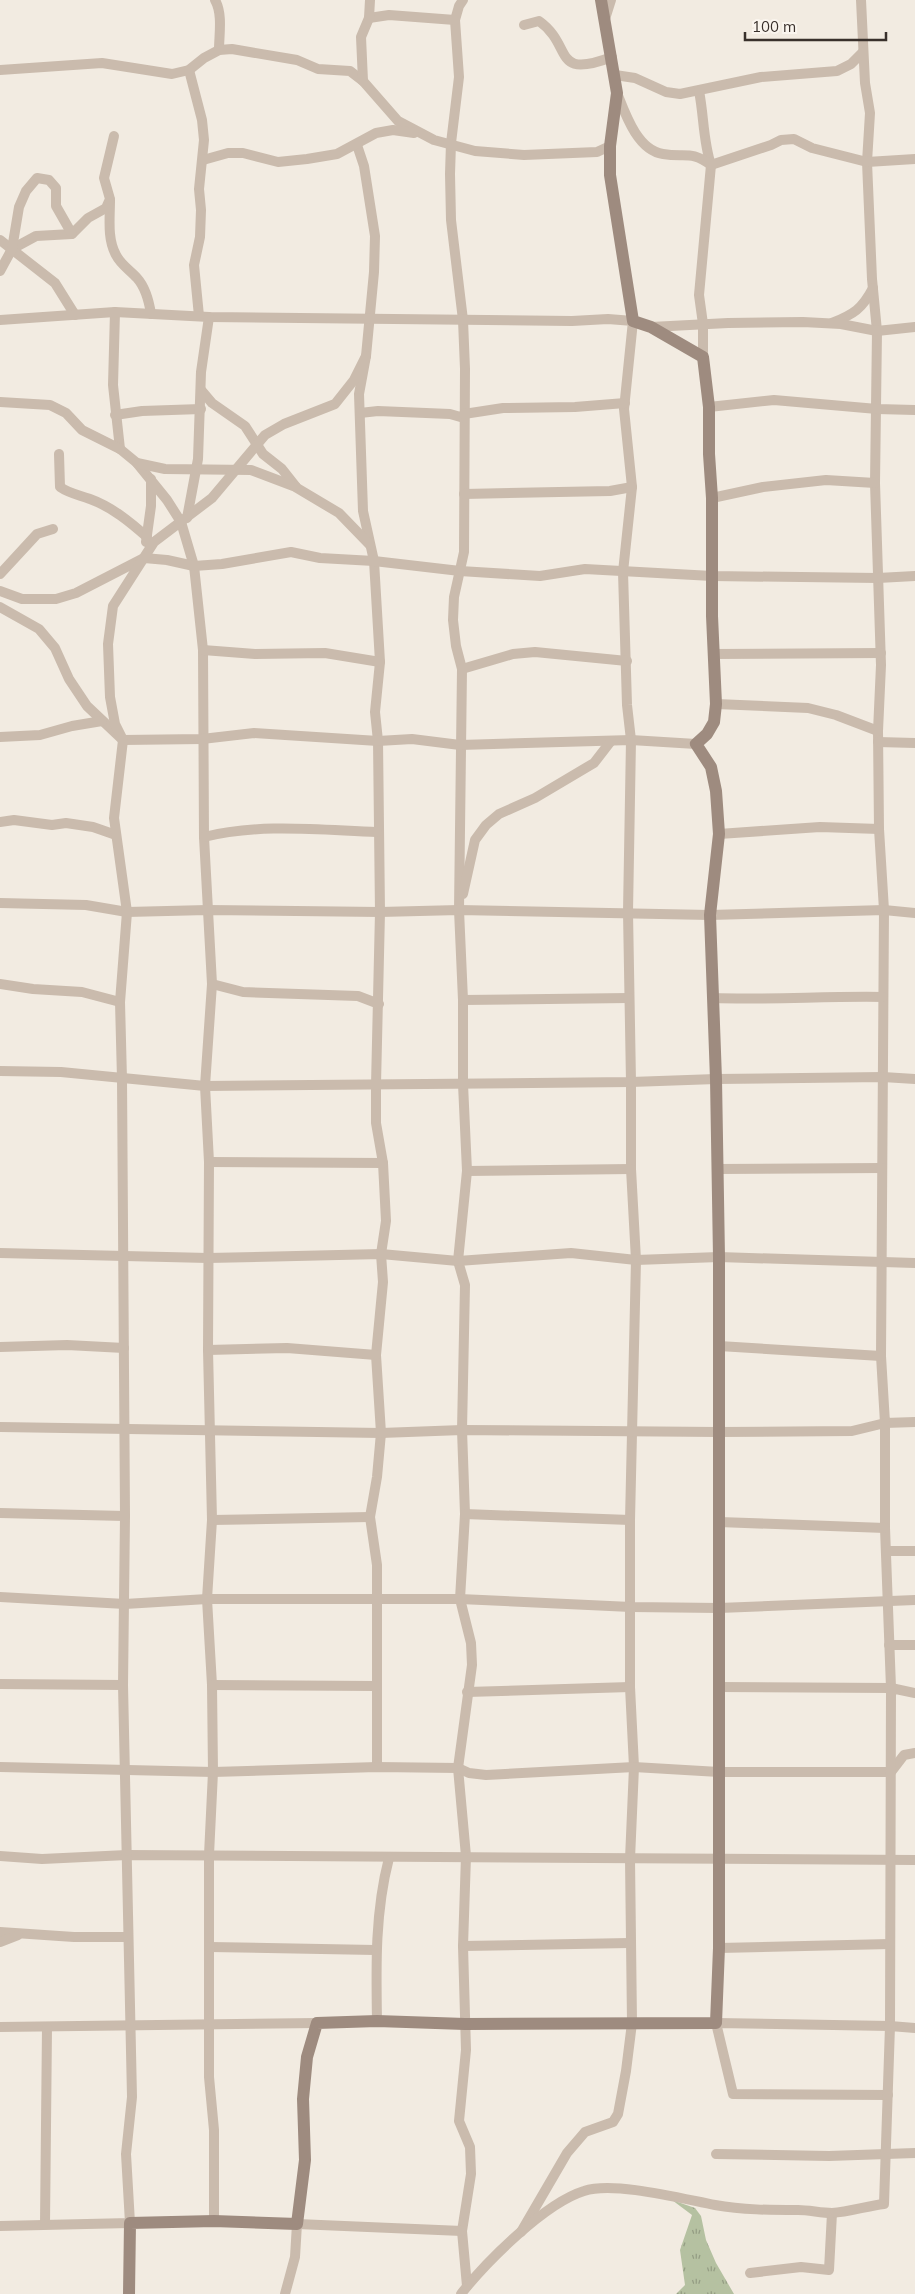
<svg xmlns="http://www.w3.org/2000/svg" width="915" height="2294" viewBox="0 0 915 2294" font-family="Mulish,sans-serif">
	<style>
		.grass { fill: url(#grass-tufts) }
		.lines { fill: none; stroke-linecap: round; stroke-linejoin: round }
		.street { stroke: #cabbad; stroke-width: 10 }
		.secondary { stroke: #9e8b7f; stroke-width: 12 }
	</style>
	<defs>
		<pattern id="grass-tufts" width="24" height="20" patternUnits="userSpaceOnUse" patternTransform="scale(1.25)"><rect width="24" height="20" fill="#b5c1a1"/><path d="M3 7l-1-3M5 7V3M7 7l1-3M15 17l-1-3M17 17v-4M19 17l1-3" fill="none" stroke="#949d83"/></pattern>
	</defs>
	<rect width="100%" height="100%" fill="#f2ebe1"/>
	<!-- grass -->
	<path class="grass" d="M672 2200 695 2208 701 2216 706 2240 716 2263 734 2294H676L685 2285 680 2250 692 2215Z"/>
	<g class="lines">
		<!-- street -->
		<g class="street">
			<path d="M215 0C223 14 219 35 219 50"/>
			<path d="M463 0 459 6 455 20 459 77 451 143 450 174 451 220 463 320 465 369 464 552 454 597 453 620 456 646 462 669 459 910 463 1000V1084L467 1171 458 1261 465 1285 462 1430 465 1514 460 1599 471 1643 472 1665 458 1768 466 1856 463 1946 466 2050 459 2121 470 2147 471 2174 462 2231 467 2286"/>
			<path d="M861 0 865 83 870 113 867 162 872 279 877 331 875 483 881 665 878 731 879 829 884 910 881 1356 885 1423 915 1422"/>
			<path d="M369 18 389 15 455 20"/>
			<path d="M605 19 611 0"/>
			<path d="M524 25 539 21C574 46 551 80 612 57"/>
			<path d="M0 70 102 63 172 74 189 70 204 58 219 50 232 49 297 60 318 69 350 71 363 81 398 121 434 140 475 151 524 155 597 152 610 146"/>
			<path d="M189 70 202 120 204 140 199 189 201 210 200 237 194 265 199 316"/>
			<path d="M615 75 635 78 666 92 680 94 761 77 837 71 851 64 863 52"/>
			<path d="M363 81 361 37 369 18 370 0"/>
			<path d="M699 91C704 116 703 141 711 165L699 295 703 324V357"/>
			<path d="M617 93C625 113 637 150 663 154 686 158 690 150 711 165L771 145 781 140 794 139 812 148 867 162 915 159"/>
			<path d="M357 145 364 166 375 236 374 272 366 356 359 394 363 511 374 561 380 662 375 712 378 741 380 912 376 1085V1123L383 1163 386 1221 381 1254 383 1282 376 1355 381 1433 377 1477 370 1517 377 1565V1767"/>
			<path d="M203 160 228 153H243L278 162 307 159 337 154 376 133 393 130 414 133"/>
			<path d="M110 200C110 218 107 239 116 255 121 265 130 270 137 278 146 288 149 301 151 314"/>
			<path d="M0 240 55 283 75 315"/>
			<path d="M12 249 36 236 72 234 88 218 106 208 110 199 104 178 114 136"/>
			<path d="M0 271 12 249 19 207 26 191 37 178 49 180 56 188V206L72 234"/>
			<path d="M115 312 113 385 120 449"/>
			<path d="M0 320 115 312 209 317 572 321 608 319 633 321 624 409 632 487 623 572 627 705 631 740 628 912 631 1082V1169L636 1260 630 1520V1687L634 1767 630 1859 632 2023 626 2071 618 2114 613 2122 585 2132 567 2153 521 2232"/>
			<path d="M832 323C854 314 862 309 873 288"/>
			<path d="M651 327 728 323 803 322 841 324 877 331 915 327"/>
			<path d="M201 390 212 403 245 426 263 454 282 469 297 488 339 513 370 545"/>
			<path d="M0 402 50 405 66 413 82 430 120 449 137 463 167 500 181 522 194 566 203 650 204 837 212 984 205 1086 209 1162 208 1350 212 1520 207 1599 212 1685 213 1772 209 1855V2077L214 2130V2221"/>
			<path d="M709 407 774 400 877 409 915 410"/>
			<path d="M360 413 378 411 450 414 464 418"/>
			<path d="M464 414 503 408 575 407 625 403"/>
			<path d="M115 415 142 411 201 409"/>
			<path d="M59 454 60 487C70 494 80 495 90 499 112 507 130 522 147 537"/>
			<path d="M137 463 165 469 251 470 296 487"/>
			<path d="M464 494 610 491 632 487"/>
			<path d="M712 498 763 487 826 480 875 483"/>
			<path d="M187 518 198 459 201 372 209 317"/>
			<path d="M146 542 151 506V479"/>
			<path d="M0 574 37 534 53 529"/>
			<path d="M0 591 22 599H56L76 593 144 558 167 560 194 566 222 564 291 552 320 558 374 561 460 571 540 576 585 569 712 576 878 578 915 576"/>
			<path d="M0 607 39 629 55 648 69 679 87 706 123 740 202 739 254 733 378 741 412 739 460 745 631 740 696 744"/>
			<path d="M203 650 255 654 325 653 380 662"/>
			<path d="M713 654 881 653"/>
			<path d="M462 669 513 654 535 652 627 661"/>
			<path d="M716 704 808 708 836 715 878 731"/>
			<path d="M0 737 40 735 72 726 102 721"/>
			<path d="M878 742 915 743"/>
			<path d="M0 822 14 820 52 825 66 823 93 827 116 835"/>
			<path d="M719 834 820 827 879 829"/>
			<path d="M204 837C260 823 320 830 377 832"/>
			<path d="M463 894 475 840 486 825 499 814 535 798 594 763 611 741"/>
			<path d="M0 903 86 905 127 912 207 910 380 912 459 910 710 915 884 910 915 913"/>
			<path d="M0 984 33 989 82 992 120 1002"/>
			<path d="M212 984 243 992 358 996 379 1004"/>
			<path d="M713 998C770 1000 826 996 883 997"/>
			<path d="M463 1000 629 998"/>
			<path d="M0 1071 61 1072 205 1086 631 1082 716 1079 883 1077 915 1079"/>
			<path d="M209 1162 383 1163"/>
			<path d="M717 1169 882 1168"/>
			<path d="M467 1171 631 1169"/>
			<path d="M0 1253 208 1258 381 1254 458 1261 571 1253 636 1260 719 1257 915 1263"/>
			<path d="M719 1346 881 1356"/>
			<path d="M0 1347 67 1345 124 1348"/>
			<path d="M208 1350 287 1348 376 1355"/>
			<path d="M0 1427 381 1433 462 1430 718 1432 852 1431 885 1423V1528L891 1688 719 1687"/>
			<path d="M0 1513 125 1516"/>
			<path d="M465 1514 630 1520"/>
			<path d="M212 1520 370 1517"/>
			<path d="M719 1522 885 1528"/>
			<path d="M887 1551H915"/>
			<path d="M0 1597 125 1604 207 1599H460L631 1607 719 1608 915 1600"/>
			<path d="M889 1645H915"/>
			<path d="M0 1684 123 1685"/>
			<path d="M212 1685 376 1686"/>
			<path d="M467 1692 630 1687"/>
			<path d="M0 1767 213 1772 377 1767 458 1768 469 1773 486 1775 634 1767 719 1772H891L904 1755 915 1753"/>
			<path d="M0 1856 42 1859 127 1855 915 1860"/>
			<path d="M0 1932 74 1937H128"/>
			<path d="M0 1942 18 1935"/>
			<path d="M463 1946 629 1943"/>
			<path d="M210 1947 375 1950"/>
			<path d="M719 1948 890 1944"/>
			<path d="M377 2021C376 1965 375 1912 389 1858"/>
			<path d="M0 2027 317 2023"/>
			<path d="M888 2095 733 2094 716 2023 890 2026 891 1688 915 1693"/>
			<path d="M716 2154 829 2156 915 2153"/>
			<path d="M45 2224 47 2027"/>
			<path d="M0 2226 130 2223 126 2154 132 2097 123 1685 125 1516 122 1079 120 1002 127 912 114 818 123 740 115 724 110 697 108 644 113 606 154 542 212 498 265 435 284 424 335 404 354 380 366 356"/>
			<path d="M750 2273 801 2267 829 2270 832 2213"/>
			<path d="M285 2294 295 2257 297 2224 462 2231"/>
			<path d="M461 2294C486 2262 545 2203 584 2191 614 2181 683 2199 715 2205 743 2210 770 2210 798 2210 809 2210 821 2213 832 2213 849 2212 867 2206 884 2204L890 2026 915 2028"/>
		</g>
		<!-- secondary -->
		<path class="secondary" d="M129 2294 130 2223 214 2221 297 2224 305 2160 303 2099 307 2057 317 2023 377 2021 465 2024 716 2023 719 1948V1257L716 1079 710 915 719 834 716 791 711 767 696 744 707 734 714 722 716 704 712 616V498L709 454V407L703 357 651 327 633 321 610 175V146L617 93 601 0"/>
	</g>
	<!-- scale -->
	<path d="M745 32v8h141v-8" fill="none" stroke="#39302b" stroke-width="2.5"/>
	<text x="752" y="32" font-size="15" fill="#39302b" stroke="#faf5ee" stroke-width="4" paint-order="stroke">100 m</text>
</svg>
